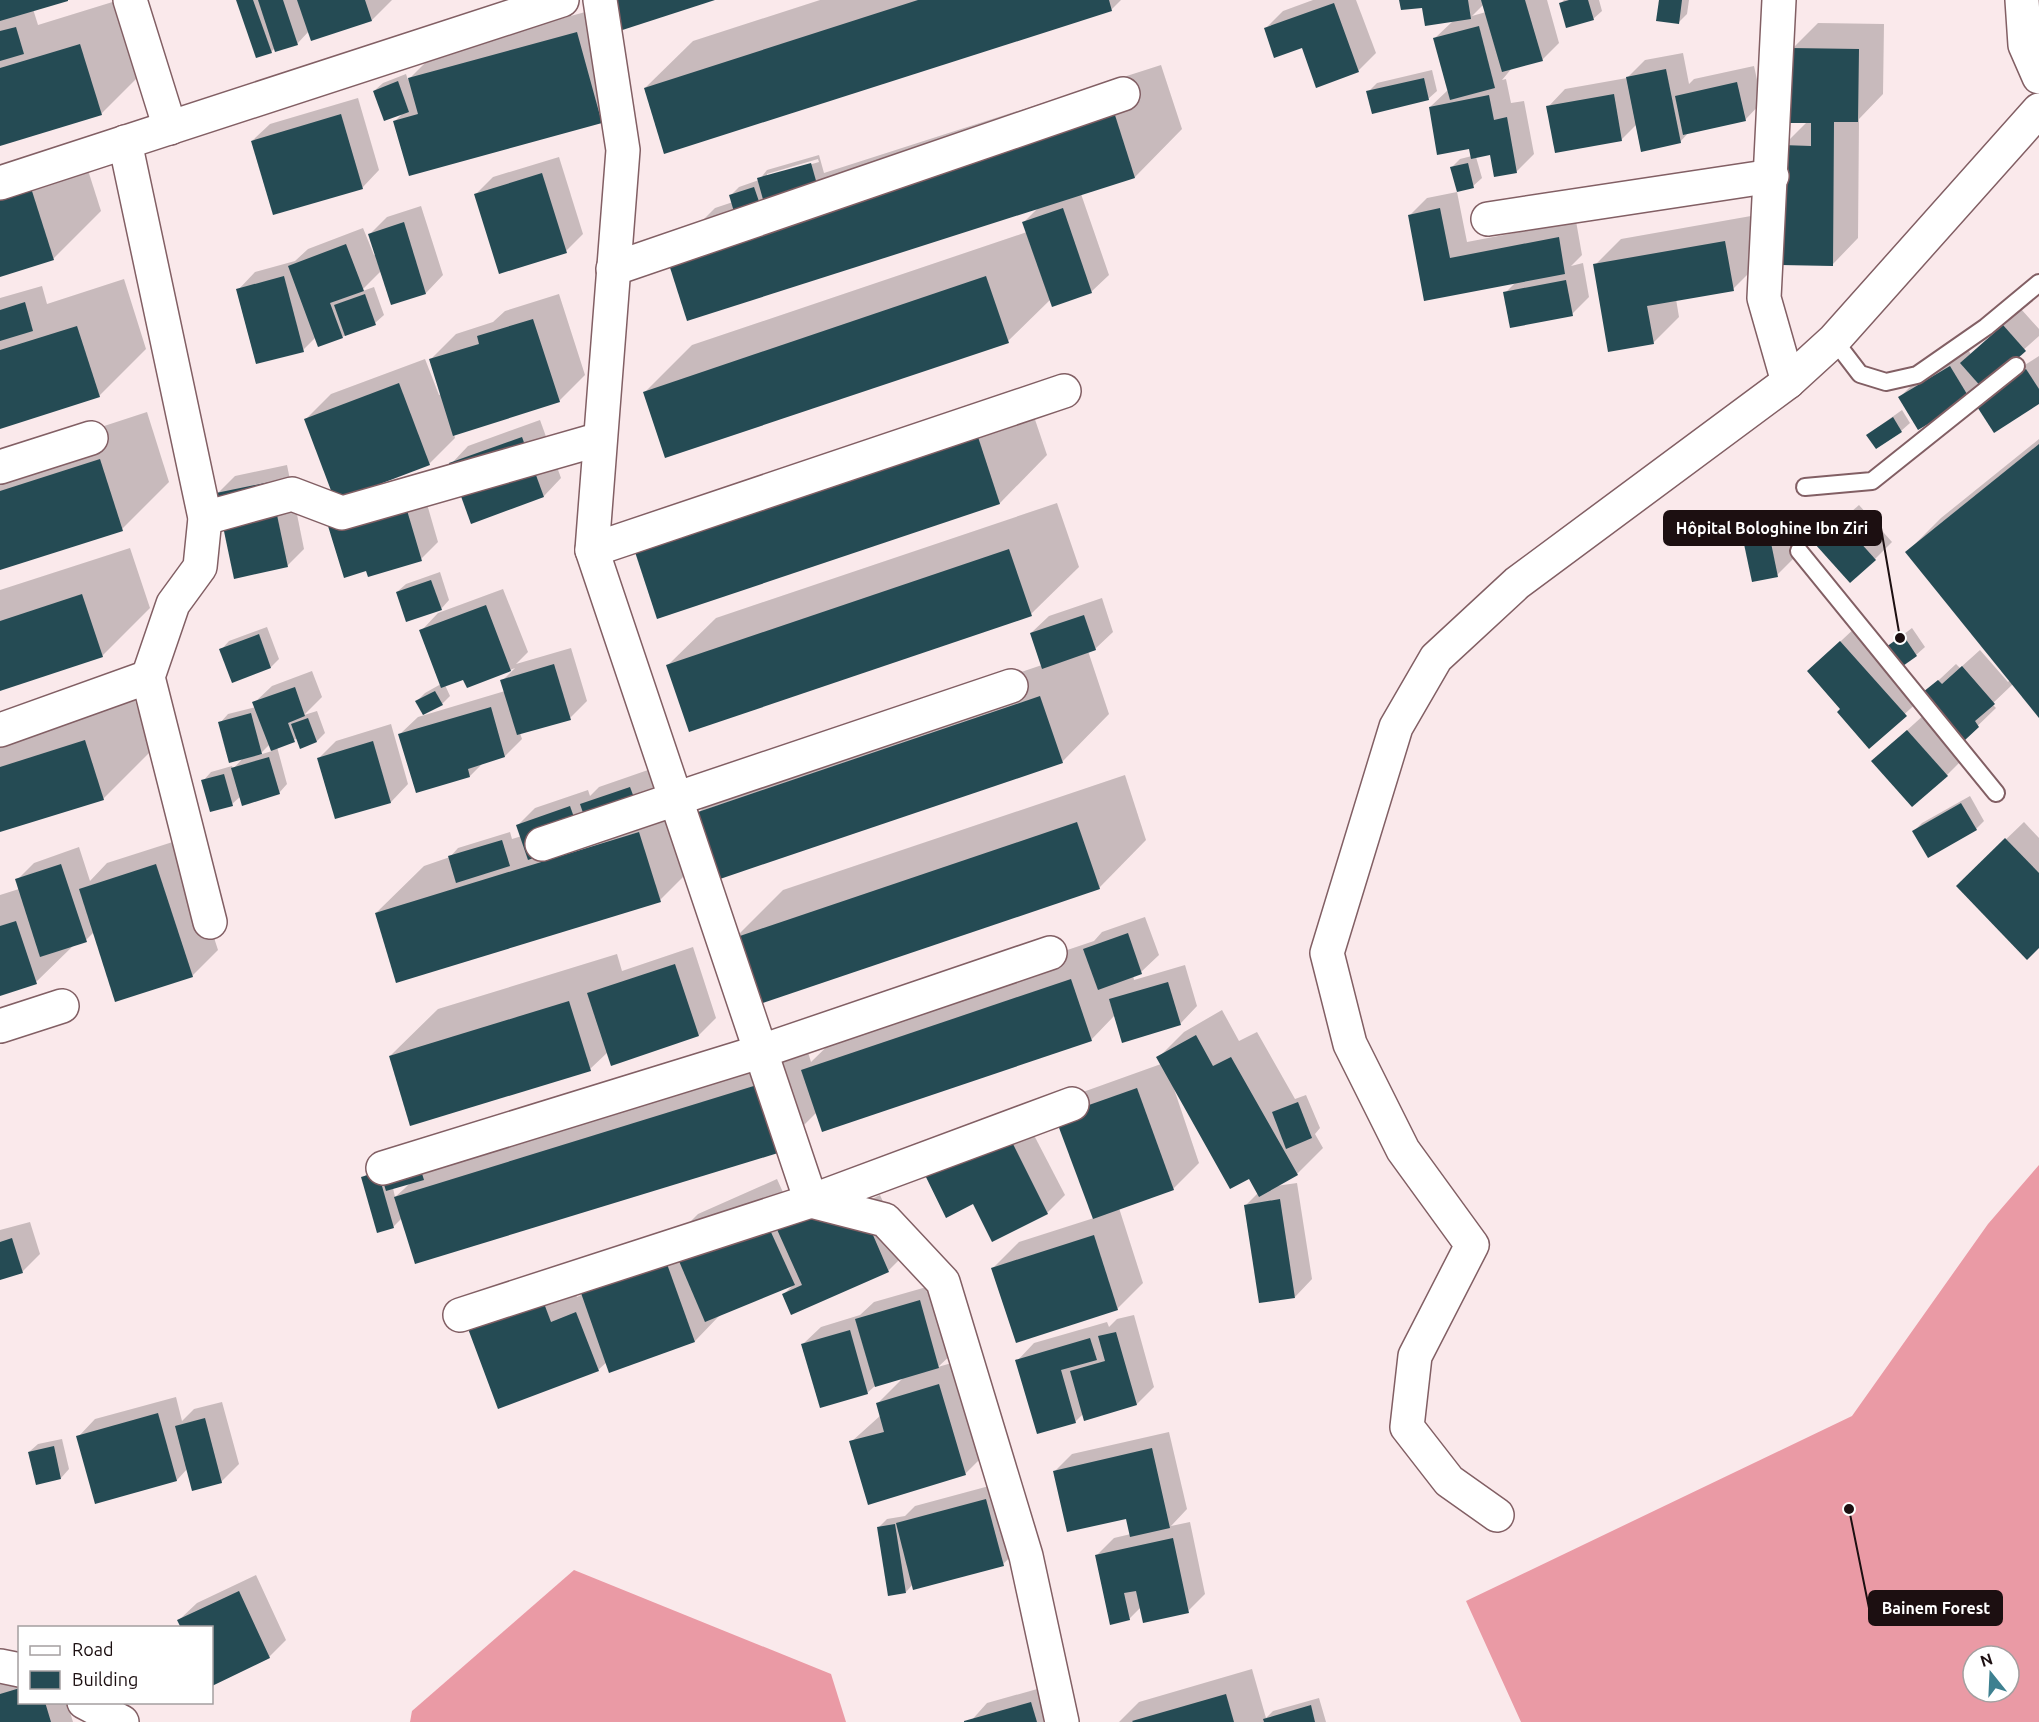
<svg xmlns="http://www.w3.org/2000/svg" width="2039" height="1722" viewBox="0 0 2039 1722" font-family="Ubuntu,sans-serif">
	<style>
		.forest { fill: #ea9aa5; fill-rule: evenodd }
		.shadow { fill: #0003; fill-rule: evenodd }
		.building { fill: #254b54 }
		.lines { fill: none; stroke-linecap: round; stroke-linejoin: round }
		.service-casing { stroke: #825f64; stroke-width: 20 }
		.minor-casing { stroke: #825f64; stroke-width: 36 }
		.service { stroke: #fff; stroke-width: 16 }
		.minor { stroke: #fff; stroke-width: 33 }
		.leader { fill: none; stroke: #1c0f11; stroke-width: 2 }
		.callout-dot { fill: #1c0f11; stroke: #fff; stroke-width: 2 }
		.callout { fill: #1c0f11; stroke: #1c0f11; stroke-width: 2 }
		.callout-label { font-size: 16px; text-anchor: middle; font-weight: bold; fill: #fff }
	</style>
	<rect width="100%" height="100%" fill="#fae9eb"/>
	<!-- forest -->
	<g class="forest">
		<path d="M2039 1165V1722H1521L1466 1601 1852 1416 1988 1224ZM1973 1656H2009V1692H1973Z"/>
		<path d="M574 1570 831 1674 846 1722H410L412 1711Z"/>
	</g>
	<!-- shadow -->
	<g class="shadow">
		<path d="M0 0H64L33 9 38 25 119 0 149 66 101 114 0 145Z"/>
		<path d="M238 0H392L372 20 309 31 297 44 275 48 271 52Z"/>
		<path d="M712 0 610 33 627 96 601 122 395 121 404 112 374 91 383 83 406 74 408 80 435 53 600 8Z"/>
		<path d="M820 0H1121L1111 10 645 88 693 41Z"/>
		<path d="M1313 0H1356L1376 53 1358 71 1266 28 1283 11Z"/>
		<path d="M1401 0H1547L1559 43 1542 60 1512 68 1502 80 1506 79 1511 103 1524 101 1534 154 1516 172 1491 154 1476 157 1482 178 1473 186 1452 167 1460 159 1472 156 1470 147 1430 107 1448 90 1435 38 1453 21 1424 6ZM1484 4 1486 12 1472 16Z"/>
		<path d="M1564 0H1599L1602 11 1593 19 1561 3Z"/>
		<path d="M1660 0H1689L1687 14 1678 23Z"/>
		<path d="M1818 23 1884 24 1883 94 1859 119 1858 238 1833 264 1783 146 1807 122 1792 49Z"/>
		<path d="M1683 53 1689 84 1694 79 1754 66 1762 102 1745 120 1689 132 1680 142 1637 124 1621 140 1548 107 1565 89 1627 78 1645 60Z"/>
		<path d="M1161 65 1182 129 1135 177 1081 194 1109 275 1091 292 1051 299 1008 341 645 392 692 345 1027 232 1024 222 1039 207 668 255 715 208 733 202 730 196 739 187 759 180 767 170 819 155 824 173ZM818 159 819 162 767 177V174Z"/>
		<path d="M1432 70 1437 91 1428 99 1368 92 1377 83Z"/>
		<path d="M358 98 379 170 362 188 252 141 270 124Z"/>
		<path d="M79 142 101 211 54 258 0 276V167Z"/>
		<path d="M559 157 583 234 566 251 476 194 493 177Z"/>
		<path d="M1457 192 1467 242 1576 221 1582 255 1571 266 1583 263 1589 297 1572 314 1505 293 1516 282 1425 299 1409 216 1427 198Z"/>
		<path d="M421 206 443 275 426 293 392 303 381 271 360 292 374 287 384 315 375 323 342 337H316L303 350 238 290 255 272 295 261 308 249 363 228 374 255 376 254 370 234 387 217Z"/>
		<path d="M1751 216 1759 263 1733 289 1676 299 1679 317 1653 343 1595 265 1621 239Z"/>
		<path d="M124 279 146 349 99 396 0 428V298L42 286 47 304Z"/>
		<path d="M559 294 585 375 559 401 454 434 455 438 429 464 381 482 382 484 418 473 438 542 421 559 343 496 305 420 331 394 425 359 439 395 441 394 430 360 456 334 493 322 505 311Z"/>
		<path d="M2021 309 2039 329V336L1969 398 1900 397 1917 380 1968 349 1971 355Z"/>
		<path d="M2039 356V402L1993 385Z"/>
		<path d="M1025 390 1047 455 1000 503 658 617Z"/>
		<path d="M1902 410 1910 423 1901 431 1867 435Z"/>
		<path d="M147 412 169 482 122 529 0 568V460Z"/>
		<path d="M540 420 561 478 544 496 451 464 468 446Z"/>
		<path d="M2039 439V716L2013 684 1992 704 1996 708 1965 738 1925 693 1956 664 1960 668 1980 650 2008 682 2010 680 1907 552 1941 518Z"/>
		<path d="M287 465 304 549 287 566 217 494 235 476Z"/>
		<path d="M1057 503 1079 567 1031 614 668 665 716 618Z"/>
		<path d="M1859 505 1892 542 1875 559 1834 527Z"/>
		<path d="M1787 522 1794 558 1777 575 1746 544 1763 527Z"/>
		<path d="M130 548 150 608 102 656 0 689V590Z"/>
		<path d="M440 572 449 600 441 609 397 592 406 584Z"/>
		<path d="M503 589 528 652 516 664 571 648 587 701 570 718 520 733 522 739 505 756 483 763 470 776 400 734 418 717 505 691 502 681 515 668 468 686 464 678 445 685 450 696 442 704 417 701 425 693 441 684 421 631 438 613Z"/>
		<path d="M1102 598 1113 632 1095 649 1088 651 1109 714 1062 762 699 812 747 765 1042 665 1031 633 1049 616Z"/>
		<path d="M1858 625 1923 697 1869 747 1842 709 1809 671Z"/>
		<path d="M267 627 279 659 271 667 221 650 229 641Z"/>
		<path d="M1912 628 1925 647 1916 655 1887 647Z"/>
		<path d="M312 671 322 697 304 715 317 711 325 733 317 741 298 738 277 747 287 784 279 793 241 796 232 804 203 781 211 772 232 766 233 769 244 757 220 723 228 714 256 707 254 703 272 686ZM270 744 272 751 259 755Z"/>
		<path d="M133 694 151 751 103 799 0 831V735Z"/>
		<path d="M1925 714 1964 758 1947 775 1873 761Z"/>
		<path d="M391 724 408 784 391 802 336 817 319 758 336 741Z"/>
		<path d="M648 770 656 795 707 853 660 900 376 913 424 866 450 857 458 848 510 832 512 839 522 836 518 825 535 808 588 790 590 796 599 787Z"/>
		<path d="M1125 775 1146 840 1099 888 735 938 783 890Z"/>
		<path d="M1970 796 1984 821 1976 829 1914 831 1922 823Z"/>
		<path d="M2024 822 2039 838V946L1975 869Z"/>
		<path d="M182 839 218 950 192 976 94 932 86 940 75 944 36 982 0 994V895L19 889 17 880 34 863 79 847 90 881 107 863Z"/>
		<path d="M1145 917 1159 955 1141 972 1133 975 1134 980 1185 965 1197 1006 1180 1024 1115 1015 1091 1040 817 1112 777 1152 402 1218 393 1227 363 1178 371 1169 804 1039 811 1062 851 1023 1094 941 1102 932ZM410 1183 404 1189 395 1197 393 1188Z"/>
		<path d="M693 947 716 1018 699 1035 608 1052 590 1069 390 1056 438 1009 617 954 622 971Z"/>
		<path d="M1222 1010 1239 1041 1257 1032 1295 1099 1306 1095 1320 1128 1315 1134 1323 1148 1297 1174 1276 1186 1297 1183 1312 1279 1295 1297 1246 1205 1258 1193 1250 1177 1172 1083 1199 1163 1173 1189 1119 1208 1143 1283 1117 1309 993 1268 1019 1242 1094 1218 1057 1118 1083 1092 1161 1064 1158 1058 1184 1032Z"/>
		<path d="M1023 1114 1065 1195 1047 1213 974 1202Z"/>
		<path d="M777 1179 790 1208 860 1205 880 1195 906 1253 888 1271 784 1294 794 1284 720 1315 695 1341 607 1362 598 1370 466 1318 565 1265 577 1297 583 1294 672 1240 698 1214Z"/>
		<path d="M30 1222 40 1254 22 1272 0 1279V1230Z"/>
		<path d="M937 1284 956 1350 938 1367 965 1359 991 1448 965 1474 851 1442 881 1415 877 1404 904 1377 875 1386 867 1393 803 1344 821 1327 860 1315 874 1302Z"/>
		<path d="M1134 1315 1154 1387 1137 1404 1083 1414 1075 1422 1017 1361 1034 1343 1107 1322 1109 1327 1117 1319Z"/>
		<path d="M176 1397 182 1421 194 1409 222 1402 239 1464 221 1482 188 1468 177 1480 96 1502 78 1437 95 1419Z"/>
		<path d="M1169 1432 1187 1509 1171 1526 1190 1522 1205 1594 1188 1611 1141 1607 1129 1619 1097 1555 1114 1538 1131 1534 1127 1517 1055 1471 1072 1454Z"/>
		<path d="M62 1439 69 1469 61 1478 29 1452 38 1444Z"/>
		<path d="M1004 1482 1021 1547 1003 1564 913 1584 906 1592 878 1528 887 1519 905 1516 915 1506Z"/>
		<path d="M256 1575 286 1640 269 1657 212 1684V1628L179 1620 197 1603Z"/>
		<path d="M1252 1669 1266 1718 1273 1711 1319 1698 1326 1722H1119L1139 1702Z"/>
		<path d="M20 1677V1702H67L73 1722H0V1682Z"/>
		<path d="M1048 1686 1059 1722H970L987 1703Z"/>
	</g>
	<!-- building -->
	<g class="building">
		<path d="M0 0H68V1L0 21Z"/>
		<path d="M236 0H253L272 53 256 58Z"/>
		<path d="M258 0H283L298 45 275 52Z"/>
		<path d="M297 0H365L372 21 311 41Z"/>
		<path d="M596 0H715L607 35Z"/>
		<path d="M918 0H1109L1112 11 664 154 644 88Z"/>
		<path d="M1399 0H1468L1471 19 1425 26 1422 8 1401 10Z"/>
		<path d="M1481 0H1525L1543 61 1502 72Z"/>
		<path d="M1569 0H1588L1594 20 1566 28 1559 3Z"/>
		<path d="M1659 0H1682L1679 24 1656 21Z"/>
		<path d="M1334 3 1359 72 1316 88 1302 48 1274 58 1264 28Z"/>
		<path d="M1479 26 1495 88 1450 100 1433 38Z"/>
		<path d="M16 27 24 54 0 61V31Z"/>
		<path d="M577 32 602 123 409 176 393 121 418 114 408 78Z"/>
		<path d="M80 44 102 115 0 146V68Z"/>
		<path d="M1790 48 1859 49 1858 122H1834L1833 266 1781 265 1782 145 1811 146V123H1790Z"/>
		<path d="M1666 69 1681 143 1641 152 1626 77Z"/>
		<path d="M1424 78 1429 100 1372 114 1366 91Z"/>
		<path d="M398 81 409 112 384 121 373 91Z"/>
		<path d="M1737 82 1746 121 1683 135 1675 96Z"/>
		<path d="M1614 94 1622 141 1555 153 1546 106Z"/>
		<path d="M1489 95 1494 120 1507 117 1517 173 1494 177 1490 155 1471 159 1469 149 1437 155 1429 107Z"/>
		<path d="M1114 112 1135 178 687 321 666 255Z"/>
		<path d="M341 114 363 189 273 215 251 141Z"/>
		<path d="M811 163 820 195 766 210 757 178Z"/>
		<path d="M1468 163 1474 188 1457 192 1450 167Z"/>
		<path d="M542 173 567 253 499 274 474 194Z"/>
		<path d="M754 187 763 213 737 222 729 195Z"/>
		<path d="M31 188 54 260 0 277V198Z"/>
		<path d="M1063 208 1092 293 1052 307 1022 222Z"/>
		<path d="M1440 208 1450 258 1559 237 1565 274 1424 301 1408 215Z"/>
		<path d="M404 222 426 294 391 305 368 234Z"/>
		<path d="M1725 241 1734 291 1647 306 1654 344 1608 352 1593 264Z"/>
		<path d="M346 244 364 291 330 303 343 338 318 347 288 266Z"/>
		<path d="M284 276 304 352 256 364 236 289Z"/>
		<path d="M986 276 1009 343 665 458 643 392Z"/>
		<path d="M1566 280 1573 316 1510 328 1503 292Z"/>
		<path d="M365 294 376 325 345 336 334 305Z"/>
		<path d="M25 302 33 331 0 341V310Z"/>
		<path d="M533 319 560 402 453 436 429 359 479 344 477 336Z"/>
		<path d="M2003 325 2026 351 1983 389 1960 363Z"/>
		<path d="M77 326 100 397 0 429V350Z"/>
		<path d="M1950 366 1970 399 1918 430 1898 397Z"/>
		<path d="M2026 369 2039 389V404L1994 433 1974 402Z"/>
		<path d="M399 383 430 465 335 501 304 419Z"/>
		<path d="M1893 417 1902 432 1876 449 1866 435Z"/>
		<path d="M522 437 544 497 471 524 449 463Z"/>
		<path d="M978 437 1000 504 657 619 635 552Z"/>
		<path d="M2039 444V718L1905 552Z"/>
		<path d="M100 459 123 531 0 570V491Z"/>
		<path d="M270 482 288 567 234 579 216 493Z"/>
		<path d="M401 490 422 561 368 577 366 571 344 578 324 513Z"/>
		<path d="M1841 521 1876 560 1850 583 1815 544Z"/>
		<path d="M1770 538 1778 577 1752 582 1744 544Z"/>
		<path d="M1009 549 1032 616 689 732 666 665Z"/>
		<path d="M431 580 442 610 406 622 396 592Z"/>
		<path d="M82 594 103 657 0 691V621Z"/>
		<path d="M486 605 511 671 467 688 463 680 441 688 419 630Z"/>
		<path d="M1084 615 1096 650 1042 669 1030 633Z"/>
		<path d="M259 634 271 668 232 683 219 649Z"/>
		<path d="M1903 635 1917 656 1900 668 1886 647Z"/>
		<path d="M1840 641 1907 716 1869 749 1837 712 1840 709 1807 671Z"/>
		<path d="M554 664 571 720 517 735 500 680Z"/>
		<path d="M1962 666 1995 704 1975 721 1979 727 1965 740 1923 692 1938 680 1942 684Z"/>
		<path d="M295 687 305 716 288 723 295 742 271 751 252 702Z"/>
		<path d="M435 691 443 705 423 715 415 701Z"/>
		<path d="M1040 696 1063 763 720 879 698 812Z"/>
		<path d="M491 707 505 757 468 769 470 777 416 793 398 734Z"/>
		<path d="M251 713 262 754 229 763 218 722Z"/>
		<path d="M308 718 317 742 300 749 291 724Z"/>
		<path d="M1907 730 1948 776 1912 807 1871 761Z"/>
		<path d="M85 740 104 800 0 832V767Z"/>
		<path d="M373 741 391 803 335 819 317 758Z"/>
		<path d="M269 757 280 794 242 806 231 768Z"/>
		<path d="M224 774 233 806 210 812 201 780Z"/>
		<path d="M630 787 644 824 593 842 580 804Z"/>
		<path d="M1961 803 1977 830 1928 858 1912 831Z"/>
		<path d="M570 806 582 840 528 860 516 825Z"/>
		<path d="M1077 822 1100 889 757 1005 734 938Z"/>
		<path d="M639 832 661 902 396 983 375 913Z"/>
		<path d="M2005 838 2039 873V948L2027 960 1956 886Z"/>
		<path d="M502 840 510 866 456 883 448 856Z"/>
		<path d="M61 864 87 942 40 957 15 879Z"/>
		<path d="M156 864 193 977 115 1002 79 889Z"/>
		<path d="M16 921 37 984 0 996V926Z"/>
		<path d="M1128 933 1142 974 1098 990 1083 949Z"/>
		<path d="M675 964 699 1036 611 1066 587 993Z"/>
		<path d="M1071 979 1092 1041 822 1132 801 1070Z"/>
		<path d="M1168 982 1181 1025 1122 1043 1109 999Z"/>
		<path d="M569 1001 591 1071 410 1126 389 1056Z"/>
		<path d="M1196 1035 1213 1066 1231 1057 1298 1175 1259 1197 1249 1179 1230 1189 1156 1057Z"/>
		<path d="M757 1085 778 1153 415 1264 394 1197Z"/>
		<path d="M1137 1088 1174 1190 1093 1219 1055 1117Z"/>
		<path d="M1298 1102 1312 1138 1286 1149 1272 1112Z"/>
		<path d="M1006 1130 1048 1214 992 1242 973 1204 946 1218 923 1171Z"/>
		<path d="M414 1148 424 1180 386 1191 376 1159Z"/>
		<path d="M378 1172 394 1228 377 1233 361 1177Z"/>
		<path d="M1280 1199 1295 1298 1259 1303 1244 1205Z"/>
		<path d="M833 1200 863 1212 889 1272 791 1315 782 1294 802 1285 775 1225Z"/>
		<path d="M770 1230 795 1285 705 1322 670 1240Z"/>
		<path d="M1094 1235 1118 1310 1016 1343 991 1268Z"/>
		<path d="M12 1238 23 1273 0 1280V1242Z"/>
		<path d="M667 1264 695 1342 609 1373 581 1293Z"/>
		<path d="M539 1290 551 1322 576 1312 599 1371 498 1409 464 1318Z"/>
		<path d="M920 1300 939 1368 875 1387 855 1319Z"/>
		<path d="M850 1330 868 1394 820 1408 801 1344Z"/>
		<path d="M1116 1332 1137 1405 1084 1421 1070 1371 1105 1361 1098 1336Z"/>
		<path d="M1090 1338 1097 1360 1061 1370 1076 1423 1037 1434 1015 1360Z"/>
		<path d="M939 1384 966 1475 868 1505 849 1441 884 1432 876 1403Z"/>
		<path d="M158 1413 177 1481 95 1504 76 1436Z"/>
		<path d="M205 1418 222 1483 192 1491 175 1426Z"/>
		<path d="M54 1446 61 1479 36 1485 28 1452Z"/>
		<path d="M1152 1448 1170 1528 1130 1537 1126 1519 1067 1532 1053 1471Z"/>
		<path d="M986 1499 1004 1566 913 1590 896 1523Z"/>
		<path d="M895 1524 906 1593 888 1596 877 1527Z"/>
		<path d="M1173 1538 1189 1613 1143 1623 1136 1591 1124 1593 1130 1620 1110 1625 1095 1555Z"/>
		<path d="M239 1591 270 1658 212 1686V1628H181L177 1620Z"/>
		<path d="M20 1688V1702H45L51 1722H0V1694Z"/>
		<path d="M1226 1694 1234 1722H1133L1132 1721Z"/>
		<path d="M1031 1702 1037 1722H964V1721Z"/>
		<path d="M1311 1705 1315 1722H1264L1263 1719Z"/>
	</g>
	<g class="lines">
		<!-- service casing -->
		<g class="service-casing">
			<g id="service">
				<path d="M1834 340 1860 374 1886 382 1917 375 1986 327 2039 283"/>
				<path d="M1805 487 1872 481 2016 366"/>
				<path d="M1799 551 1996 793"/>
			</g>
		</g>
		<!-- minor casing -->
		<g class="minor-casing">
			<g id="minor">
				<path d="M130 0 170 128"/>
				<path d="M600 0 623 150 592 550 811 1201 885 1220 943 1282 1026 1556 1062 1722"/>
				<path d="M1779 0 1764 298 1788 382"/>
				<path d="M2022 0 2025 45 2039 77"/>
				<path d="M125 142 205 518 200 567 173 604 148 677 210 922"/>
				<path d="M0 183 562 0"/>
				<path d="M1488 219 1772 176"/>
				<path d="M613 269 1123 94"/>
				<path d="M0 467 91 438"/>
				<path d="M205 518 292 494 342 513 600 439"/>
				<path d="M592 550 1064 391"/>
				<path d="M0 730 148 677"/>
				<path d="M542 844 1011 686"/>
				<path d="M0 1026 62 1006"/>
				<path d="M383 1168 759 1052 1050 953"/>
				<path d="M460 1315 811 1201 1072 1104"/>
				<path d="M1497 1515 1449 1481 1407 1427 1415 1356 1472 1245 1403 1150 1350 1044 1327 953 1396 727 1436 658 1517 583 1788 382 1834 340 2039 110"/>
				<path d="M0 1666 20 1670"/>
				<path d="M84 1702 122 1722"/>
			</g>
		</g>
		<!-- service -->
		<use href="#service" class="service"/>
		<!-- minor -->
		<use href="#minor" class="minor"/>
	</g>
	<!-- callouts -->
	<path class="leader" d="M1900 638L1881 528M1849 1509L1869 1608"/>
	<g class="callout-dot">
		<circle cx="1900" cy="638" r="6"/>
		<circle cx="1849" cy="1509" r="6"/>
	</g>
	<g class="callout">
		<rect x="1664" y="511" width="217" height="34" rx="6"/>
		<rect x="1869" y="1591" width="133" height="34" rx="6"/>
	</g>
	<g class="callout-label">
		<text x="1772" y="534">Hôpital Bologhine Ibn Ziri</text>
		<text x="1936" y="1614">Bainem Forest</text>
	</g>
	<!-- legend -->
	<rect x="18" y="1626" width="195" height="78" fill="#ffffff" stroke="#a49fa0" stroke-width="1.5"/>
	<rect x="30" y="1646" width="30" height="9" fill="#ffffff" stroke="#a49fa0" stroke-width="1.5"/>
	<text x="72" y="1656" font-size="18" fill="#1c0f11">Road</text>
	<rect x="30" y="1671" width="30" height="18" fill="#254b54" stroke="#a49fa0" stroke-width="1.5"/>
	<text x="72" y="1686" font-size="18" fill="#1c0f11">Building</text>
	<!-- north arrow -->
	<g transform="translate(1991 1674) rotate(342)"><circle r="28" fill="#ffffff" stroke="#a49fa0" stroke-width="1.5"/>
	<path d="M0-4.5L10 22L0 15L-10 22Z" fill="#3d8090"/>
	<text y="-9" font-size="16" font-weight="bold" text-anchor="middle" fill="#1c0f11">N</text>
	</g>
</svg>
